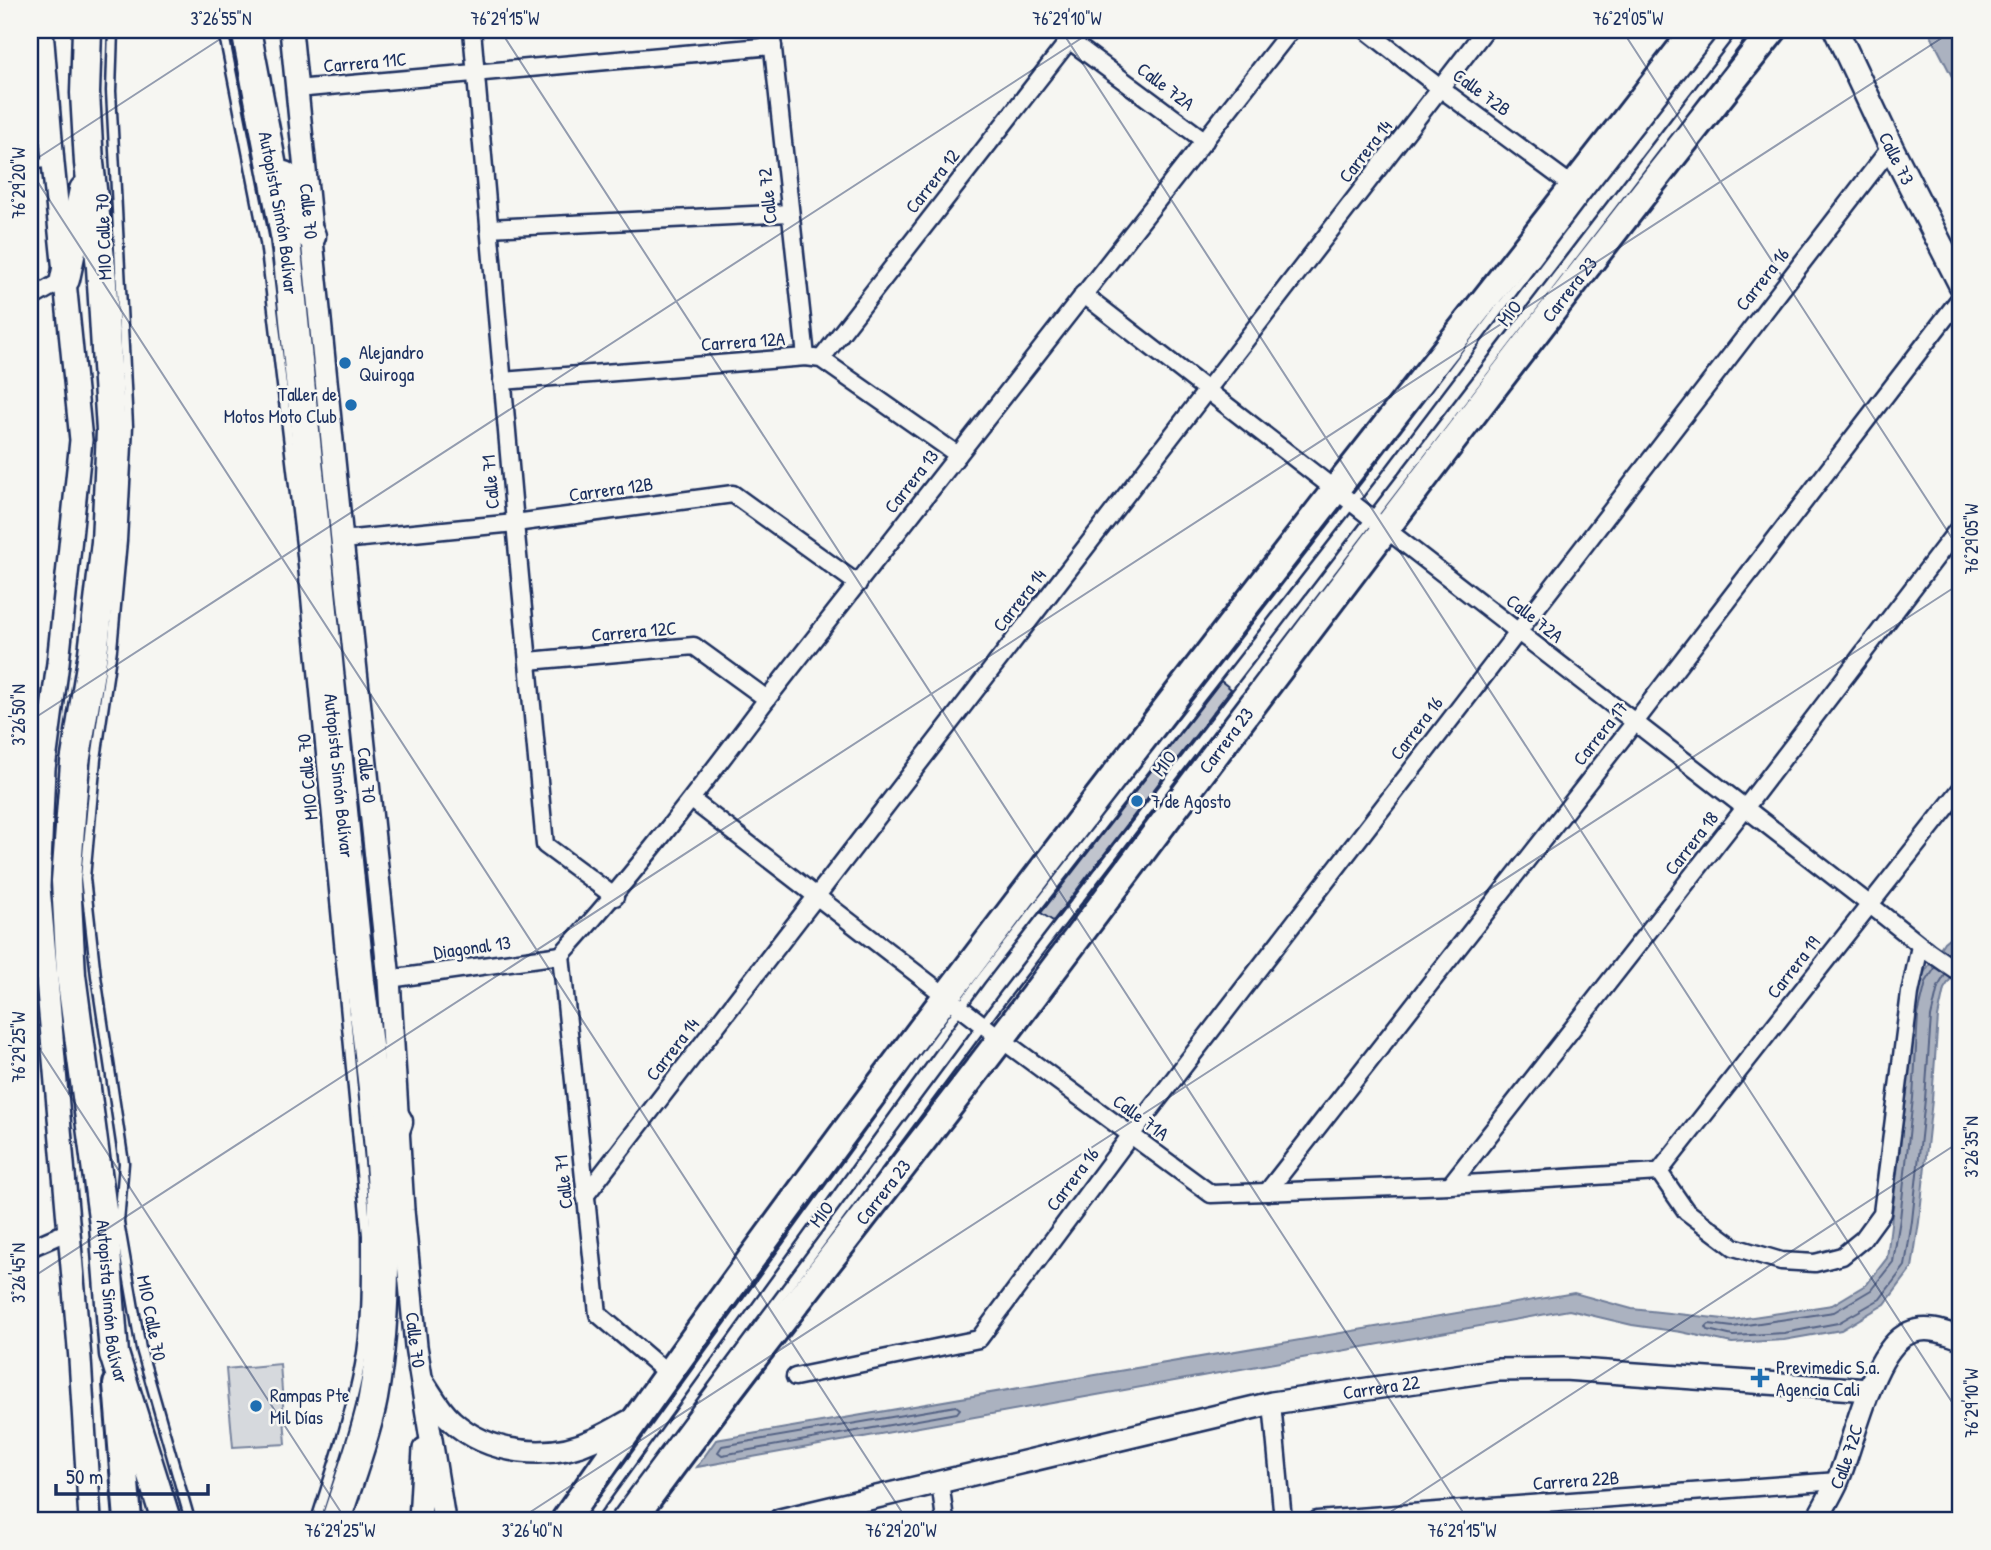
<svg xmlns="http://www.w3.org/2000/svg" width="1991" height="1550" viewBox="0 0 1991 1550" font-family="'Patrick Hand',sans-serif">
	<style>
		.green { fill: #d6d9dd; stroke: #78849e; stroke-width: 2 }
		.water { fill: #abb2c0; stroke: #717e99; stroke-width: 2 }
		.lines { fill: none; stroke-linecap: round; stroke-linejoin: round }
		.shore { stroke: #556385; stroke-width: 2 }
		.building { fill: #c0c4cd; stroke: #1b2f5e; stroke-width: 2 }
		.service-casing { stroke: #1b2f5e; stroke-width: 13 }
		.minor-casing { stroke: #1b2f5e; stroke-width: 21 }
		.tertiary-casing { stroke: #1b2f5e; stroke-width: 26 }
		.secondary-casing { stroke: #1b2f5e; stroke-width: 28 }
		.primary-casing { stroke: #1b2f5e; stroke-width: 32 }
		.trunk-casing { stroke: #1b2f5e; stroke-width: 33 }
		.service { stroke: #f6f6f2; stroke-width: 8 }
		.minor { stroke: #f6f6f2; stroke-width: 16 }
		.tertiary { stroke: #f6f6f2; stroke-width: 21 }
		.secondary { stroke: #f6f6f2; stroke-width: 23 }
		.primary { stroke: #f6f6f2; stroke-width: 26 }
		.trunk { stroke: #f6f6f2; stroke-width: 28 }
		.ticks { fill: none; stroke: #1b2f5e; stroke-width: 2; stroke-opacity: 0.45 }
		.poi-dot { fill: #1f6fb2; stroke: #f6f6f2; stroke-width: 2.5 }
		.labels { text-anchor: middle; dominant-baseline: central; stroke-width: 5; stroke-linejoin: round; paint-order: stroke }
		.street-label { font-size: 19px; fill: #1b2f5e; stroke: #f6f6f2 }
		.poi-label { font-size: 19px; fill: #1b2f5e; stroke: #f6f6f2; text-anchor: start }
		.neatline { fill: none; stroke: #1b2f5e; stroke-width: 2.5 }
		.ticks-label { font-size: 18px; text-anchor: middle; fill: #1b2f5e }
	</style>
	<rect width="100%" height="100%" fill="#f6f6f2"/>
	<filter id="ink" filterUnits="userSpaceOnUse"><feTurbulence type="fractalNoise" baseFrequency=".0143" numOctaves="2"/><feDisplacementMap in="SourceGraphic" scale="14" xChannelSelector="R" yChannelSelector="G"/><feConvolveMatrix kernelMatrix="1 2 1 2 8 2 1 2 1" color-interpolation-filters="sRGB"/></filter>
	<g filter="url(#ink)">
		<!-- green -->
		<path class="green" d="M280 1364 286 1444 233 1447 226 1369Z"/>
		<!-- water -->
		<g class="water">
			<path d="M1928 30H1958L1961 37V94Z"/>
			<path d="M1961 928V963L1944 989 1938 1017 1932 1100 1919 1222 1912 1268 1885 1304 1841 1330 1784 1340 1732 1343 1681 1332 1632 1325 1569 1310 697 1467 716 1440 1574 1293 1632 1309 1733 1320 1832 1305 1867 1284 1887 1258 1906 1097 1911 1014 1920 979 1944 942Z"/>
		</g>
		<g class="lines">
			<!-- shore -->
			<g class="shore">
				<path d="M1935 968 1926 982 1918 1015 1913 1098 1900 1219 1893 1262 1871 1290 1834 1312 1733 1327 1709 1324 1706 1327 1708 1330 1733 1336 1784 1333 1838 1323 1880 1299 1905 1266 1912 1221 1925 1099 1931 1017 1938 987 1945 975"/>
				<path d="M956 1406 960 1409 957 1413 722 1455 718 1452 722 1446Z"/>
			</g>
		</g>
		<!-- building -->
		<path class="building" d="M1221 681 1231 689 1053 921 1041 913Z"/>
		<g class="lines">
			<!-- service casing -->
			<g class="service-casing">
				<g id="service">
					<path d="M113 30 111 91 128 426 122 541 112 649 96 759 85 878 96 976 124 1163 119 1222 141 1349 190 1520"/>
					<path d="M223 30 265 242 301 545 367 1235C367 1278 368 1322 360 1365 350 1417 332 1469 316 1520"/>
					<path d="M30 164 51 163"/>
					<path d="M589 1520 981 979 1376 472 1585 196 1715 30"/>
					<path d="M614 1520 1004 996 1746 30"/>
				</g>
			</g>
			<!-- minor casing -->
			<g class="minor-casing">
				<g id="minor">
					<path d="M472 30 515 523 545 845 615 897"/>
					<path d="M771 30 806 357"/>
					<path d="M1366 30 1440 88 1574 187"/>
					<path d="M1069 40 1205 141"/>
					<path d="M296 89 773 46"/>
					<path d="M489 228 790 213"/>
					<path d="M1083 294 1869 904 1928 951 1961 974"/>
					<path d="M30 299 65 279"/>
					<path d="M821 359 1077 30"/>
					<path d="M502 381 806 357 821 359 958 455"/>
					<path d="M342 540 515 523 733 494 858 584"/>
					<path d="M529 661 694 646 767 699"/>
					<path d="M692 800 1009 1045 1211 1194 1450 1185 1659 1172"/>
					<path d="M561 955C635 874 701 787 767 699L1291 30"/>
					<path d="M561 955 598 1314 667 1373"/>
					<path d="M389 979 561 955"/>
					<path d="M1659 1172 1686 1211 1734 1247 1781 1261 1815 1263 1842 1256 1863 1239 1882 1213 1910 993 1920 946"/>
					<path d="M1659 1172 1961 789"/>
					<path d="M1450 1185 1745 808 1961 525"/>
					<path d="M1267 1192 1635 722 1961 297"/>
					<path d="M585 1196 1485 30"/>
					<path d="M30 1248 69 1231"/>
					<path d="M795 1377 979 1339 1130 1136 1891 147"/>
					<path d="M1272 1403 1283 1520"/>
					<path d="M940 1481 945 1520"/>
					<path d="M1317 1520 1838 1481"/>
				</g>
			</g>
			<!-- tertiary casing -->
			<g class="tertiary-casing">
				<g id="tertiary">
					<path d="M42 30 53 163 81 440 58 663 44 769 39 887 80 1359 90 1520"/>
					<path id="s1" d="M291 30 342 540 389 979 403 1210 416 1346 444 1520"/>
					<path d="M423 1382C432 1395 440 1411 452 1421 488 1454 549 1461 593 1440 608 1434 622 1425 636 1417"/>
					<path d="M420 1520 424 1449"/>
					<path id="s2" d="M780 1520 1272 1403 1497 1370 1564 1369 1869 1390"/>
					<path id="s3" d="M1817 1520C1823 1508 1831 1495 1837 1482 1854 1445 1871 1350 1909 1333 1926 1325 1944 1332 1961 1338"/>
				</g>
			</g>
			<!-- secondary casing -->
			<g class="secondary-casing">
				<g id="secondary">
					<path id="s4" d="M1836 30 1891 147 1961 285"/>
				</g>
			</g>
			<!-- primary casing -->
			<g class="primary-casing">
				<g id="primary">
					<path d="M117 1384 128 1520"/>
					<path d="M565 1520C810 1168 1073 828 1336 489 1456 336 1577 184 1695 30"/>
					<path id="s5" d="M632 1520C758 1347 893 1182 1022 1011 1270 682 1516 351 1773 30"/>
				</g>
			</g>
			<!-- trunk casing -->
			<g class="trunk-casing">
				<g id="trunk">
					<path id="s6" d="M87 30 85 93 89 163 101 267 111 431 106 542 93 653 75 763 66 881 71 975 104 1225 114 1354 166 1520"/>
					<path id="s7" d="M246 30 286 240 360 981C377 1117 397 1262 373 1398 366 1436 348 1482 336 1520"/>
					<path d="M284 176 311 236"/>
					<path d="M65 279 84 190"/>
					<path d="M376 1085 398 1122 383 1164"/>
				</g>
			</g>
			<!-- service -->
			<use href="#service" class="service"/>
			<!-- minor -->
			<use href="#minor" class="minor"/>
			<!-- tertiary -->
			<use href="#tertiary" class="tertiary"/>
			<!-- secondary -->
			<use href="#secondary" class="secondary"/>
			<!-- primary -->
			<use href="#primary" class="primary"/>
			<!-- trunk -->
			<use href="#trunk" class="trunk"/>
		</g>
	</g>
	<!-- ticks -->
	<path class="ticks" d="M500 30 1468 1520M1061 30 1961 1416M1622 30 1961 552M30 163 234 30M30 170 907 1520M30 721 1094 30M30 1034 346 1520M30 1279 1954 30M518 1520 1961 583M1378 1520 1961 1141"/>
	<!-- markers -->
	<g class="poi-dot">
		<circle cx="345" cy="363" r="7"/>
		<circle cx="351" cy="405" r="7"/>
		<circle cx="1137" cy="801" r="7"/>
		<path d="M1756.5 1367.5h7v7h7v7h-7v7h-7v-7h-7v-7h7z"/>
		<circle cx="256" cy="1406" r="7"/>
	</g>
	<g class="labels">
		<!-- street labels -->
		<g class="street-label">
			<text transform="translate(365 62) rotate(-5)">Carrera 11C</text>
			<text transform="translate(1166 86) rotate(37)">Calle 72A</text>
			<text transform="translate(1482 92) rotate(36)">Calle 72B</text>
			<text transform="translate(1365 151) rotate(-52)">Carrera 14</text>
			<text stroke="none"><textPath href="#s4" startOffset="142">Calle 73</textPath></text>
			<text transform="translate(932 181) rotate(-52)">Carrera 12</text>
			<text transform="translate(767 196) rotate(-96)">Calle 72</text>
			<text stroke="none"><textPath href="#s1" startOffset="182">Calle 70</textPath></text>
			<text stroke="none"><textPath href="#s7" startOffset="186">Autopista Simón Bolívar</textPath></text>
			<text transform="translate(103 237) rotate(-92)">MIO Calle 70</text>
			<text transform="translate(1762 279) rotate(-52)">Carrera 16</text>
			<text stroke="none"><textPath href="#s5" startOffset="1547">Carrera 23</textPath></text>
			<text transform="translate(1509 313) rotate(-53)">MIO</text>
			<text transform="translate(743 341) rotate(-4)">Carrera 12A</text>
			<text transform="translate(911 481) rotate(-52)">Carrera 13</text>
			<text transform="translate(490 482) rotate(-95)">Calle 71</text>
			<text transform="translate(611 489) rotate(-8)">Carrera 12B</text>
			<text transform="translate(1019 600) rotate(-52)">Carrera 14</text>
			<text transform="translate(1535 618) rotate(38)">Calle 72A</text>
			<text transform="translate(634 631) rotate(-5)">Carrera 12C</text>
			<text transform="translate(1416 728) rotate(-53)">Carrera 16</text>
			<text transform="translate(1600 733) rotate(-52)">Carrera 17</text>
			<text stroke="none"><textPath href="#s5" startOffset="980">Carrera 23</textPath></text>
			<text transform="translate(1164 763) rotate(-52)">MIO</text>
			<text stroke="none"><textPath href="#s1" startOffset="749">Calle 70</textPath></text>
			<text stroke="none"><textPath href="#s7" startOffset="752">Autopista Simón Bolívar</textPath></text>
			<text transform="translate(307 777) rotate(-95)">MIO Calle 70</text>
			<text transform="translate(1691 843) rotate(-52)">Carrera 18</text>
			<text transform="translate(472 947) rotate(-8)">Diagonal 13</text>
			<text transform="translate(1793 967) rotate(-52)">Carrera 19</text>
			<text transform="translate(672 1049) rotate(-52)">Carrera 14</text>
			<text transform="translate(1141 1117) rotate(36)">Calle 71A</text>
			<text transform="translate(1072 1179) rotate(-53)">Carrera 16</text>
			<text transform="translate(563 1182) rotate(-96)">Calle 71</text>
			<text stroke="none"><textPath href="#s5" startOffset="413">Carrera 23</textPath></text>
			<text transform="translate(821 1214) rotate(-53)">MIO</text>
			<text stroke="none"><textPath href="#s6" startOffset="1278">Autopista Simón Bolívar</textPath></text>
			<text transform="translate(152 1318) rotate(79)">MIO Calle 70</text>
			<text stroke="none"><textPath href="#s1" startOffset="1316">Calle 70</textPath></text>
			<text stroke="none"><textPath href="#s2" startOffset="616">Carrera 22</textPath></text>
			<text stroke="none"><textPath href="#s3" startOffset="70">Calle 72C</textPath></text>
			<text transform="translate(1576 1480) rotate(-4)">Carrera 22B</text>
		</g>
		<!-- poi labels -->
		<g class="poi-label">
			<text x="359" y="352">Alejandro<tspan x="359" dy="22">Quiroga</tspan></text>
			<text x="337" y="394" text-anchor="end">Taller de<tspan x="337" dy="22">Motos Moto Club</tspan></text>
			<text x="1151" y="801">7 de Agosto</text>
			<text x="1776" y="1367">Previmedic S.a.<tspan x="1776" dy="22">Agencia Cali</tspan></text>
			<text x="270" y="1395">Rampas Pte<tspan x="270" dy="22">Mil Días</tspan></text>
		</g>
	</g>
	<!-- margin -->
	<rect width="1991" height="1550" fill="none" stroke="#f6f6f2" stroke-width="77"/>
	<!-- scale -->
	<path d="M56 1484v10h152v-10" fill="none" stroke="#1b2f5e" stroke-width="3.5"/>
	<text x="66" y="1484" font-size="21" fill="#1b2f5e" stroke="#f6f6f2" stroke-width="5" paint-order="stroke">50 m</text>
	<rect x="38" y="38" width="1914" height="1474" class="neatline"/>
	<g class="ticks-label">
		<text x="221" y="25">3°26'55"N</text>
		<text x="505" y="25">76°29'15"W</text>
		<text x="1067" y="25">76°29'10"W</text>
		<text x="1628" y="25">76°29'05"W</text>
		<text transform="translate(19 183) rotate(-90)" y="6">76°29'20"W</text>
		<text transform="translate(1972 539) rotate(-90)" y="6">76°29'05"W</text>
		<text transform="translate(19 715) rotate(-90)" y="6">3°26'50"N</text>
		<text transform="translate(19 1047) rotate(-90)" y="6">76°29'25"W</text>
		<text transform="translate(1972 1147) rotate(-90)" y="6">3°26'35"N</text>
		<text transform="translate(19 1273) rotate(-90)" y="6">3°26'45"N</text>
		<text transform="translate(1972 1403) rotate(-90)" y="6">76°29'10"W</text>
		<text x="340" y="1537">76°29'25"W</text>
		<text x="532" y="1537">3°26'40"N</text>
		<text x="901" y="1537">76°29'20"W</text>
		<text x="1462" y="1537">76°29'15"W</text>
	</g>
</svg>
